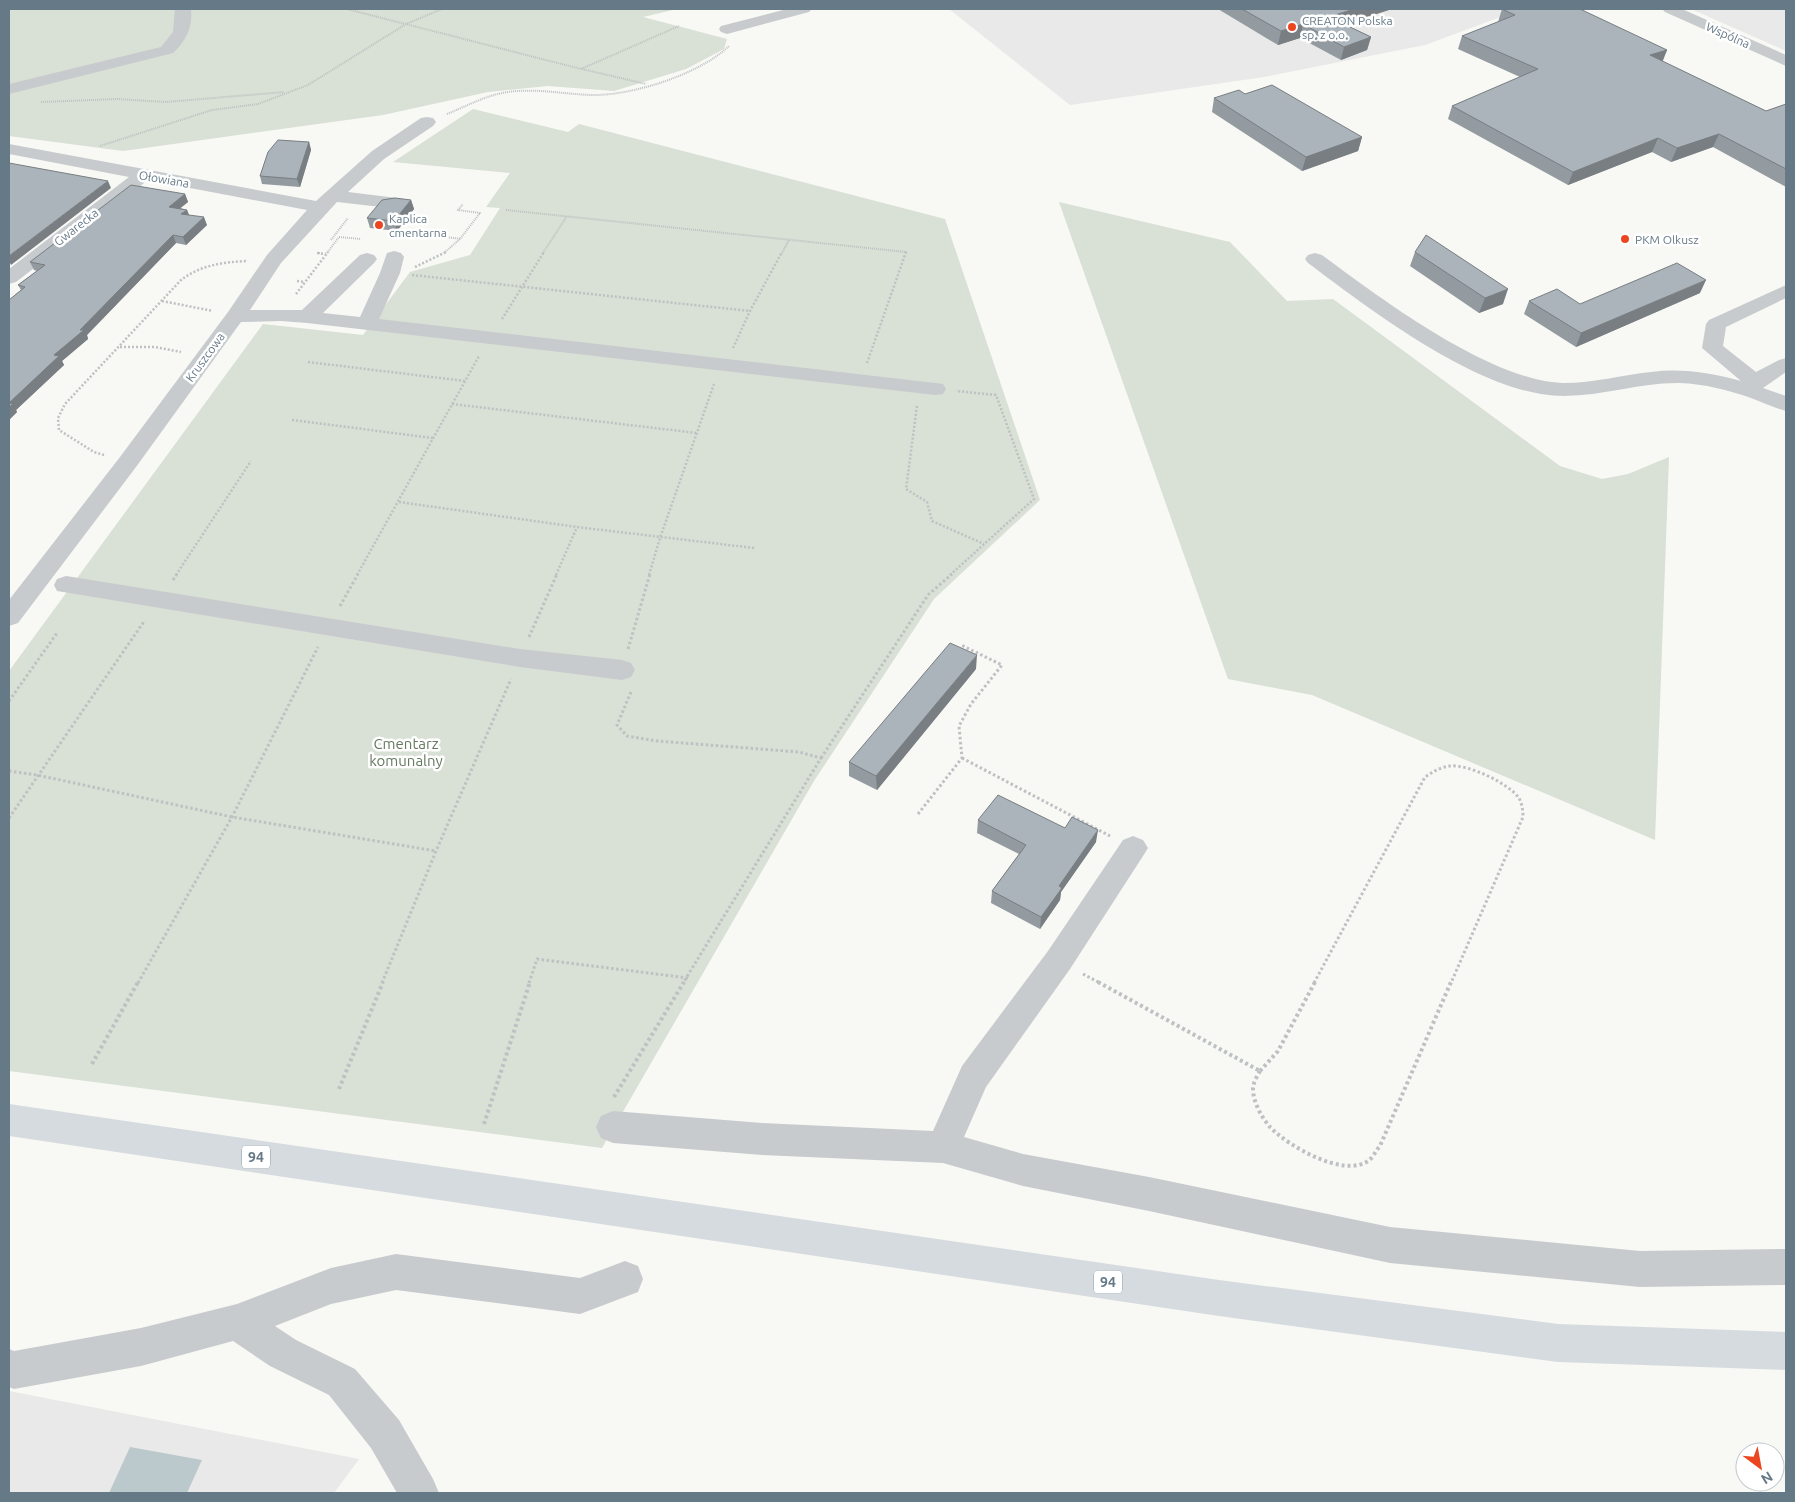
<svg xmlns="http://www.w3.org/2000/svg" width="1795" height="1502" viewBox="0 0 1795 1502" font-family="Ubuntu,sans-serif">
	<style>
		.built { fill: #e8e9e8 }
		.green { fill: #d9e0d5 }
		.water { fill: #bcc9cc }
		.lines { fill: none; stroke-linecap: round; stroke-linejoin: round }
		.path-far3 { stroke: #bec1c3; stroke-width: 2; stroke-dasharray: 1 1; stroke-linecap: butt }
		.path-far2 { stroke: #bec1c3; stroke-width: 2.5; stroke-dasharray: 2 2; stroke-linecap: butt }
		.path-far1 { stroke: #bec1c3; stroke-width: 3; stroke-dasharray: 2.5 2.5; stroke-linecap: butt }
		.path { stroke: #bec1c3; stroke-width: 4; stroke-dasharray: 3 3; stroke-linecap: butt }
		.minor { fill: #c7cbce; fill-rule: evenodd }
		.major { fill: #d6dbdf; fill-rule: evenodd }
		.wall { fill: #939ba0 }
		.shaded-wall { fill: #787e82 }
		.building { fill: #abb4ba; stroke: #787e82 }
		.poi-dot { fill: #ec4620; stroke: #fff; stroke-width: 2 }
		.labels { text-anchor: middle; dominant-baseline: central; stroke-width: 5; stroke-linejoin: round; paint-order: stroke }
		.far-poi-label { font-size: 12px; fill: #657987; stroke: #fff; text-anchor: start }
		.far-street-label { font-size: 12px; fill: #657987; stroke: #fff }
		.shield { fill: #fff; stroke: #93a1ab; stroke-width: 1 }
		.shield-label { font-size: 14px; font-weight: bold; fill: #657987 }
		.park-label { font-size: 15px; fill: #667960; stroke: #fff }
	</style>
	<rect width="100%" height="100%" fill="#f8f8f4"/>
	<!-- built -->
	<g class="built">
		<path d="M949 9H1522L1425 45 1264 77 1070 105Z"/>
		<path d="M1691 9H1786V51Z"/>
		<path d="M9 1391 359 1459 334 1493H9Z"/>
	</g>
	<!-- green -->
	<g class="green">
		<path d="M9 9H677L643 17 727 39 724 49 686 69 614 91 548 86 488 92 383 115 123 151 9 136Z"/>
		<path d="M473 109 568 132 579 124 945 219 1040 500 934 599 814 781 602 1148 9 1071V671L263 324 363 335 410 272 470 255 500 208 486 207 510 173 393 162Z"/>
		<path d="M1059 202 1230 242 1287 301 1333 299 1560 466 1602 479 1628 474 1669 457 1655 840 1312 695 1228 679Z"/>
	</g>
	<!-- water -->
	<path class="water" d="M130 1447 202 1460 187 1493H109Z"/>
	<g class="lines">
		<!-- path-far3 -->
		<g class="path-far3">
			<path d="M347 9 581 69 679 26"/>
			<path d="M582 69 646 84"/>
			<path d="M41 102 117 99 166 102 284 92"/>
			<path d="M447 114C467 106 486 95 508 92 536 88 563 94 591 95 632 96 700 74 729 46"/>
			<path d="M100 146 212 110 258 104 308 85 406 24 442 9"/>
			<path d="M506 210 906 252 905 253"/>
			<path d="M437 236 461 239"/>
			<path d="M331 240 348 218"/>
			<path d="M317 253H321"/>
			<path d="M327 253 339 237 361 239"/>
			<path d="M444 253 460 239 480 213 458 210 463 204"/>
			<path d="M543 253 567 216"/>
			<path d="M782 253 789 240"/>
		</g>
		<!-- path-far2 -->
		<g class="path-far2">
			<path d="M317 253 326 254"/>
			<path d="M415 267 446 252"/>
			<path d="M412 275 750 311"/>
			<path d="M297 281 304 282"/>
			<path d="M296 294 328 252"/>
			<path d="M162 301 213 311"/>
			<path d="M502 319 544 252"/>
			<path d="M120 347H155L181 352"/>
			<path d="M733 348 750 311 782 252"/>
			<path d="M308 362 465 381"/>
			<path d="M867 363 906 252"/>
			<path d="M452 404 697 433"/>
			<path d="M917 406 906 489 927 502 932 521 984 544"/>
			<path d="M292 420 433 438"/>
			<path d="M104 455 94 452 59 430 58 418 65 404 181 280C201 265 223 262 248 261"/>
			<path d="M399 502 577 527 754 548"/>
			<path d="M176 575 251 461"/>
			<path d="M357 575 479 356"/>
			<path d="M556 575 577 527"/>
			<path d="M649 575 660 538 714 384"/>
			<path d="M950 575 1034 499 996 395 956 391"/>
		</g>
		<!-- path-far1 -->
		<g class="path-far1">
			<path d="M173 580 177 574"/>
			<path d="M340 606 358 574"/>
			<path d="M529 637 557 574"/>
			<path d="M628 649 650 574"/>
			<path d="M631 692 617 725 627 736 657 741 799 752 821 758 683 983"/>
			<path d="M9 701 57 633"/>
			<path d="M821 758 928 595 952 574"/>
			<path d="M962 758 1110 836"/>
			<path d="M9 771 37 775 232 817 436 851"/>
			<path d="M918 814 962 758 959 726 971 704 1002 665 961 645"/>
			<path d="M9 818 145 620"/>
			<path d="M1083 974 1100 983"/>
			<path d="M138 983 232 817 318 647"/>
			<path d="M382 983 436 851 511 679"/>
			<path d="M529 983 537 959 688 978"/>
			<path d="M1314 983 1425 777C1433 772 1440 767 1450 766 1468 764 1508 783 1519 798 1522 804 1523 810 1523 817L1451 983"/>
		</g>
		<!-- path -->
		<g class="path">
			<path d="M1098 982 1260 1071"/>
			<path d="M92 1064 138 982"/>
			<path d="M1260 1071C1257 1076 1253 1083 1253 1089 1253 1102 1262 1118 1270 1127 1288 1146 1343 1178 1368 1161 1373 1158 1376 1150 1380 1146L1451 982"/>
			<path d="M1260 1071 1278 1051 1315 982"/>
			<path d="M339 1089 383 982"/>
			<path d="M614 1097 684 982"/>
			<path d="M484 1124 530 982"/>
		</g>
		<!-- minor -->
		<g class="minor">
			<path d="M175 9H191C193 27 186 41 173 53L9 94V84L161 47 173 32Z"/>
			<path d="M787 9H812L809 12 727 34 721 32 719 29 721 26Z"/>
			<path d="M1662 9H1682L1786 55V66L1665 12Z"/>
			<path d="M427 117 433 118 436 122 433 126 384 159 348 192 397 198 399 202 397 206 390 208 337 202 281 263 250 310H302L360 255 367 253 374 255 377 259 374 263 323 313 360 317 380 273 387 253 394 251 401 253 404 257 400 273 379 319 935 383 943 384 946 389 943 394 935 395 307 323 281 321 241 322 136 467 18 623 9 626V600L120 457 228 312 267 255 307 210 148 180 16 282 9 284V269L129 177 9 154V144L316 201 372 151 421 118Z"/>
			<path d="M1315 253 1322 255C1380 298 1492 382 1564 383 1594 383 1622 375 1651 372 1682 368 1712 373 1741 381L1702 348 1706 324 1709 320 1786 285V298L1726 327 1723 346 1756 372 1779 360 1786 358V372L1763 388 1786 396V411C1774 408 1762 402 1751 398 1728 390 1705 384 1680 383 1634 382 1588 402 1541 394 1466 382 1369 309 1308 263L1305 259 1308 255Z"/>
			<path d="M66 576 520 649 622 660 631 663 635 670 631 677 622 680 520 667 57 591 54 585 57 579Z"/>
			<path d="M1133 836 1143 840 1148 848 1143 856 1070 969 986 1087 964 1137 1023 1154 1149 1177 1390 1227 1640 1251 1786 1249V1285L1640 1287 1390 1263 1149 1211 1023 1186 943 1163 762 1155 613 1143 601 1138 596 1127 601 1116 613 1111 762 1123 933 1131 962 1066 1048 951 1123 840Z"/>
			<path d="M396 1254 580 1278 625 1261 638 1266 643 1279 638 1292 580 1314 396 1290 331 1304 275 1326 296 1340 355 1369 399 1420 433 1479 439 1493H397L371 1448 329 1395 270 1366 233 1341 141 1366 14 1389 9 1387V1349L14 1351 141 1328 237 1304 331 1268Z"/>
		</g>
		<!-- major -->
		<path class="major" d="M9 1104 1219 1280 1558 1324 1786 1332V1370L1558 1362 1219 1316 9 1136Z"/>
	</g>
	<!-- wall -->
	<g class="wall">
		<path d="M1218 9H1392L1344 24 1371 37 1367 50 1341 60 1300 38 1278 45Z"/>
		<path d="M1502 9 1667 50 1662 61 1766 111 1786 104V187L1713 147 1671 162 1652 152 1568 185 1448 119 1452 106 1520 77 1458 49 1462 36 1498 22Z"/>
		<path d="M1245 94 1362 137 1358 151 1302 171 1212 112 1214 98Z"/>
		<path d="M309 142 311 150 300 187 262 184 260 176Z"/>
		<path d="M185 194 188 202 180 208 187 210 189 215 207 225 186 245 176 243 87 335 88 339 62 361 64 365 16 410 17 412 9 420V300L21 290 18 285 37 271 34 270 30 262Z"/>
		<path d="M411 200 414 209 397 231 370 228 367 218Z"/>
		<path d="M1415 252 1503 304 1479 313 1410 266Z"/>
		<path d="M1700 293 1576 347 1524 314 1529 301 1580 304Z"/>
		<path d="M976 669 877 790 849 776V762Z"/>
		<path d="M978 820 1065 828 1096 842 1061 892 1060 900 1040 929 991 903 992 891 1019 854 977 833Z"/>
	</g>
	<!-- shaded-wall -->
	<g class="shaded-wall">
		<path d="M1354 9H1392L1326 30 1329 17Z"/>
		<path d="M1303 24 1300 38 1278 45 1281 31Z"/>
		<path d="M1371 37 1367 50 1341 60 1344 47Z"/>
		<path d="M1667 50 1662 63 1650 55Z"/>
		<path d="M1719 134 1713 147 1671 162 1677 148Z"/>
		<path d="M1362 137 1358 151 1302 171 1306 157Z"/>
		<path d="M1658 138 1652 152 1568 185 1573 172Z"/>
		<path d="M309 142 311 150 300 187 297 179Z"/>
		<path d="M108 181 111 188 11 265 9 261V256Z"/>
		<path d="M185 194 188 202 172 215 169 207Z"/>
		<path d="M411 200 414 209 397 231 394 221Z"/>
		<path d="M187 210 190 218 181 214Z"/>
		<path d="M204 217 207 225 186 245 183 237Z"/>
		<path d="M173 235 176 243 87 335 88 339 62 361 64 365 16 410 17 412 9 420V403L54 355Z"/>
		<path d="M1706 280 1700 293 1576 347 1581 333Z"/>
		<path d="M1508 289 1503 304 1479 313 1485 298Z"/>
		<path d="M977 655 976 669 877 790 876 776Z"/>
		<path d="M1098 830 1096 842 1061 892 1060 900 1040 929 1041 917 1059 886Z"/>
	</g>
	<!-- building -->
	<g class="building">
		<path d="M1242 9H1354L1329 17 1371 37 1344 47 1303 24 1281 31Z"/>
		<path d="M1502 9H1580L1667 50 1650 55 1766 111 1786 104V169L1719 134 1677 148 1658 138 1573 172 1452 106 1538 69 1462 36 1515 15Z"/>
		<path d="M1272 85 1362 137 1306 157 1214 98 1239 90 1245 94Z"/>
		<path d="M278 140 309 142 297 179 260 176 268 152Z"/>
		<path d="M9 163 108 181 9 256Z"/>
		<path d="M131 185 185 194 169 207 187 210 181 214 204 217 183 237 173 235 80 330H84L54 355 59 356 9 403 13 404 9 407V300L25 287 18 285 45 265 30 262Z"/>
		<path d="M395 198 411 200 394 221 367 218 382 200Z"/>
		<path d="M1426 235 1508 289 1485 298 1415 252Z"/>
		<path d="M1677 263 1706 280 1581 333 1529 301 1557 289 1580 304Z"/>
		<path d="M950 643 977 655 876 776 849 762Z"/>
		<path d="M998 795 1065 828 1072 817 1098 830 1059 886 1062 888 1041 917 992 891 1026 845 978 820Z"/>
	</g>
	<!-- markers -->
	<g class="poi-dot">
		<circle cx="1292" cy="27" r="5"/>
		<circle cx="379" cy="225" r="5"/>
		<circle cx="1625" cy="239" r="5"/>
	</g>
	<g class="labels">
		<!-- far-poi labels -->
		<g class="far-poi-label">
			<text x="1302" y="20">CREATON Polska<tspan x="1302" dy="14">sp. z o.o.</tspan></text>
			<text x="389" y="218">Kaplica<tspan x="389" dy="14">cmentarna</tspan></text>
			<text x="1635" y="239">PKM Olkusz</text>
		</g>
		<!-- far-street labels -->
		<g class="far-street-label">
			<text transform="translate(1728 35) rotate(24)">Wspólna</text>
			<text transform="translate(164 179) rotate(10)">Ołowiana</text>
			<text transform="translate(76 227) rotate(-38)">Gwarecka</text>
			<text transform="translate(205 357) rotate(-54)">Kruszcowa</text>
		</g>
		<!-- shield labels -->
		<g class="shield">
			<rect x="242" y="1145.5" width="28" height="23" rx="4"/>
			<rect x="1094" y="1270.5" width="28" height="23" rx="4"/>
		</g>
		<g class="shield-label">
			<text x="256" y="1157">94</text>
			<text x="1108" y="1282">94</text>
		</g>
		<!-- park labels -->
		<g class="park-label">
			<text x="406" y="743">Cmentarz<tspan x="406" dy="17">komunalny</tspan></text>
		</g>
	</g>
	<!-- border -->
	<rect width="1795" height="1502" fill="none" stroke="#657987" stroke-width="20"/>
	<!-- north arrow -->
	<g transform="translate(1760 1467) rotate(148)"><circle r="24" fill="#ffffff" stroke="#c1c9cf"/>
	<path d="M0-4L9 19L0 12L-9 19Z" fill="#ec4620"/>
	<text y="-8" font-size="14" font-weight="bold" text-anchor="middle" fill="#657987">N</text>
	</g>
</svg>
